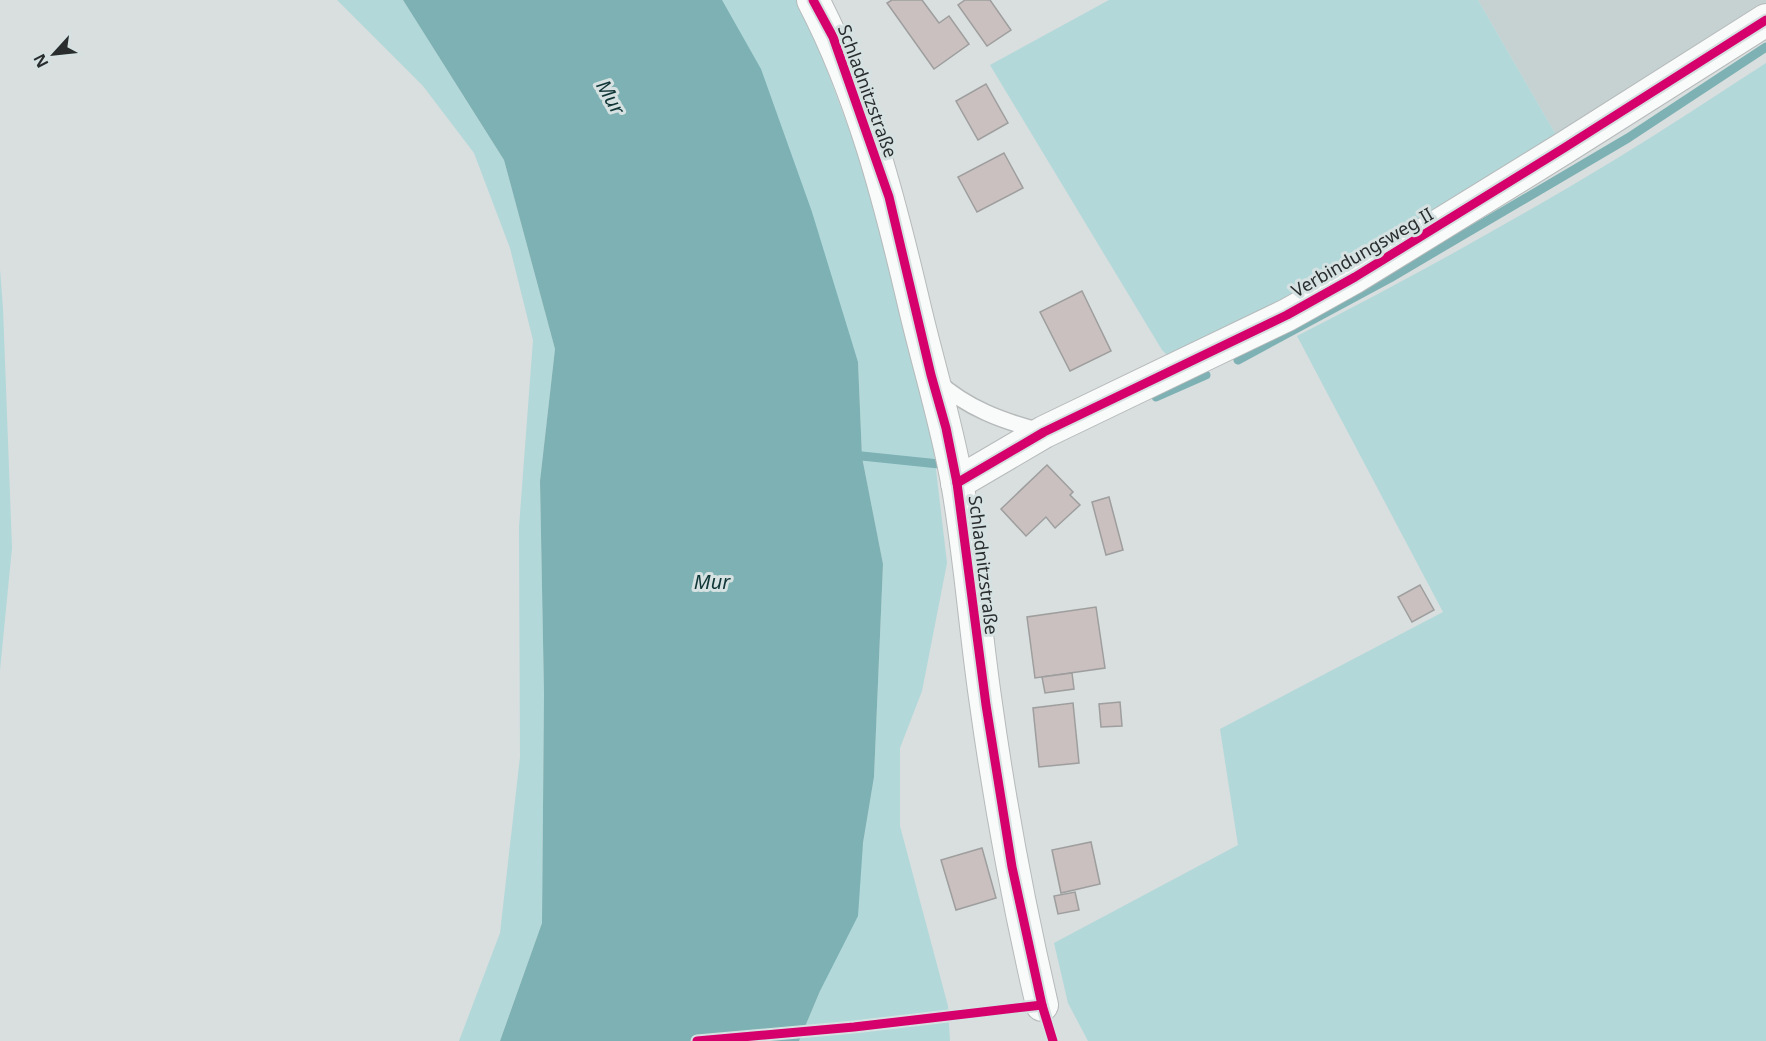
<svg xmlns="http://www.w3.org/2000/svg" width="1766" height="1041" viewBox="0 0 1766 1041" font-family="'Noto Sans',sans-serif">
	<style>
		.built { fill: #c6d2d2 }
		.green { fill: #b2d8da }
		.water { fill: #7db1b3 }
		.lines { fill: none; stroke-linecap: round; stroke-linejoin: round }
		.stream { stroke: #7db1b3; stroke-width: 9 }
		.building { fill: #c9c0bf; stroke: #9e9e9e; stroke-width: 1.5 }
		.service-casing { stroke: #b6baba; stroke-width: 18 }
		.minor-casing { stroke: #b6baba; stroke-width: 34 }
		.service { stroke: #f9fafa; stroke-width: 15 }
		.minor { stroke: #f9fafa; stroke-width: 32 }
		.cycleway-casing { stroke: #d6e1e1; stroke-width: 13 }
		.cycleway { stroke: #d6006c; stroke-width: 9 }
		.labels { text-anchor: middle; dominant-baseline: central; stroke-width: 6; stroke-linejoin: round; paint-order: stroke }
		.street-label { font-size: 18px; fill: #292d2d; stroke: #d6e1e1 }
		.water-label { font-size: 20px; font-style: italic; fill: #113637; stroke: #d6e1e1 }
	</style>
	<rect width="100%" height="100%" fill="#d9dede"/>
	<!-- built -->
	<path class="built" d="M1478 0H1766V10L1559 140Z"/>
	<!-- green -->
	<g class="green">
		<path d="M337 0H403L504 160 555 349 540 481 544 693 542 923 500 1041H459L500 933 520 757 519 527 533 340 510 248 474 153 423 86Z"/>
		<path d="M722 0H800L802 3 859 156 898 295 933 444 947 563 922 691 900 748V826L948 1006 950 1041H799L820 991 863 843 874 777 883 564 862 457 858 362Z"/>
		<path d="M1109 0H1478L1559 140 1366 262 1170 358 1162 350 990 65Z"/>
		<path d="M1766 63V1041H1088L1068 1003 1054 943 1238 845 1220 729 1443 612 1297 336C1405 281 1512 222 1616 159 1667 128 1716 95 1766 63Z"/>
		<path d="M0 269 3 309 12 548 0 670Z"/>
	</g>
	<!-- water -->
	<path class="water" d="M403 0H722L761 69 812 212 858 362 862 457 883 564 874 777 863 843 858 916 820 991 799 1041H500L542 923 544 693 540 481 555 349 504 160Z"/>
	<g class="lines">
		<!-- stream -->
		<g class="stream">
			<path d="M1238 360 1390 278 1628 138 1766 47"/>
			<path d="M1156 397 1206 375"/>
			<path d="M852 455 939 464"/>
		</g>
	</g>
	<!-- building -->
	<g class="building">
		<path d="M892 0H922L939 23 949 16 969 44 934 69 887 3Z"/>
		<path d="M965 0H990L1011 30 987 46 958 5Z"/>
		<path d="M986 84 1008 123 978 140 956 101Z"/>
		<path d="M1004 153 1023 188 977 212 958 177Z"/>
		<path d="M1082 291 1111 351 1070 371 1040 312Z"/>
		<path d="M1047 465 1073 492 1070 495 1080 505 1055 528 1046 517 1026 536 1001 509Z"/>
		<path d="M1109 497 1123 550 1106 555 1092 502Z"/>
		<path d="M1420 585 1434 610 1412 622 1398 597Z"/>
		<path d="M1096 607 1105 668 1035 678 1027 617Z"/>
		<path d="M1072 673 1074 689 1045 693 1042 677Z"/>
		<path d="M1120 702 1122 726 1101 727 1099 704Z"/>
		<path d="M1073 703 1079 763 1039 767 1033 708Z"/>
		<path d="M1091 842 1100 884 1061 893 1052 850Z"/>
		<path d="M982 848 996 898 956 910 941 860Z"/>
		<path d="M1075 892 1079 910 1058 914 1054 896Z"/>
	</g>
	<g class="lines">
		<!-- service casing -->
		<g class="service-casing">
			<path id="service" d="M937 381C967 408 1002 421 1041 431"/>
		</g>
		<!-- minor casing -->
		<g class="minor-casing">
			<g id="minor">
				<path d="M813 0C862 94 889 198 913 300 927 361 946 421 957 482 970 555 975 630 986 704 1000 805 1019 906 1042 1005"/>
				<path d="M957 483 1044 432 1287 315 1355 277 1564 148 1766 20"/>
			</g>
		</g>
		<!-- service -->
		<use href="#service" class="service"/>
		<!-- minor -->
		<use href="#minor" class="minor"/>
		<!-- cycleway casing -->
		<g class="cycleway-casing">
			<g id="cycleway">
				<path d="M813 0 833 37 889 197 931 375 946 428 957 483 986 705 1012 867 1042 1005 1053 1041"/>
				<path d="M957 483 1044 432 1287 315 1355 277 1564 148 1766 20"/>
				<path d="M697 1041 854 1027 1042 1005"/>
			</g>
		</g>
		<!-- cycleway -->
		<use href="#cycleway" class="cycleway"/>
	</g>
	<g class="labels">
		<!-- street labels -->
		<g class="street-label">
			<text transform="translate(868 91) rotate(70)">Schladnitzstraße</text>
			<text transform="translate(1362 252) rotate(-30)">Verbindungsweg II</text>
			<text transform="translate(984 565) rotate(83)">Schladnitzstraße</text>
		</g>
		<!-- water labels -->
		<g class="water-label">
			<text transform="translate(611 97) rotate(60)">Mur</text>
			<text x="712" y="581">Mur</text>
		</g>
	</g>
	<!-- north arrow -->
	<g transform="translate(54 54) rotate(243)" stroke="#d6e1e1" stroke-width="4.5" paint-order="stroke">
	<path d="M0-4.5L10 22L0 15L-10 22Z" fill="#292d2d"/>
	<text y="-9" font-size="16" font-weight="bold" text-anchor="middle" fill="#292d2d">N</text>
	</g>
</svg>
